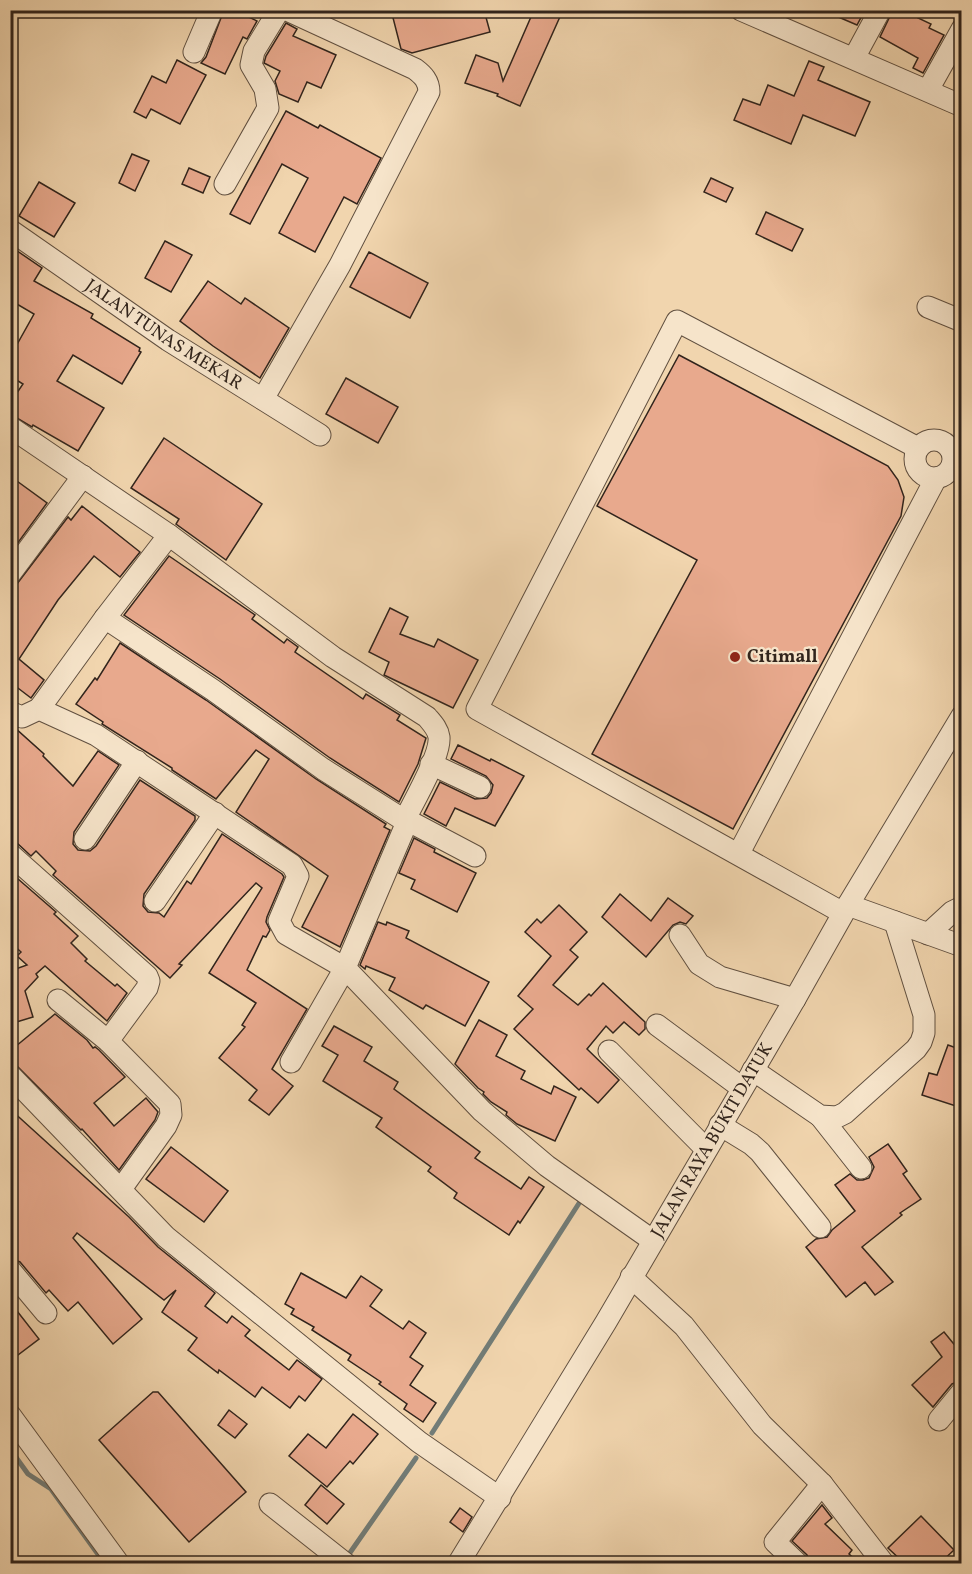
<svg xmlns="http://www.w3.org/2000/svg" width="972" height="1574" viewBox="0 0 972 1574" font-family="Vollkorn,serif">
	<style>
		.lines { fill: none; stroke-linecap: round; stroke-linejoin: round }
		.stream { stroke: #727c77; stroke-width: 5 }
		.building { fill: #e8a98d; stroke: #31241c; stroke-width: 1.5 }
		.minor-casing { stroke: #615040; stroke-width: 23 }
		.minor { stroke: #f6e4ca; stroke-width: 21 }
		.poi-dot { fill: #8f2418; stroke: #f6e4ca; stroke-width: 2 }
		.labels { text-anchor: middle; dominant-baseline: central; stroke-width: 4.5; stroke-linejoin: round; paint-order: stroke }
		.street-label { font-size: 18px; fill: #31241c; stroke: #f6e4ca }
		.poi-label { font-size: 18px; font-weight: bold; fill: #31241c; stroke: #f6e4ca; text-anchor: start }
	</style>
	<rect width="100%" height="100%" fill="#f1d5ae"/>
	<filter id="stains"><feTurbulence type="fractalNoise" baseFrequency=".00333" numOctaves="4"/><feColorMatrix values="0 0 0 0 .2 0 0 0 0 .09 0 0 0 0 .02 0 0 0 .5 -.17"/></filter>
	<radialGradient id="worn" r=".72"><stop offset=".6" stop-color="#630" stop-opacity="0"/><stop offset="1" stop-color="#630" stop-opacity=".3"/></radialGradient>
	<g class="lines">
		<!-- stream -->
		<g class="stream">
			<path d="M432 1433 583 1197"/>
			<path d="M10 1449 28 1474 51 1489 105 1564"/>
			<path d="M347 1557 416 1458"/>
		</g>
	</g>
	<!-- building -->
	<g class="building">
		<path d="M224 10H234L257 21 247 39 243 37 225 74 201 63 206 57Z"/>
		<path d="M391 10H484L490 32 412 53 401 49Z"/>
		<path d="M534 10H563L520 106 497 96 498 94 465 83 476 55 498 63 503 81Z"/>
		<path d="M822 10H865L857 25Z"/>
		<path d="M893 10H922L918 18 931 24 929 28 944 35 923 73 913 68 918 58 880 37Z"/>
		<path d="M286 23 297 29 293 36 336 55 321 88 307 82 298 102 279 94 275 81 280 71 264 63 266 56Z"/>
		<path d="M177 60 206 75 180 124 151 109 146 118 134 112 152 76 166 83Z"/>
		<path d="M809 61 824 67 818 80 870 102 855 136 803 115 791 144 734 120 743 99 760 105 768 85 794 96Z"/>
		<path d="M286 111 318 128 320 125 381 158 357 204 344 197 315 252 279 233 308 178 282 164 250 224 230 214Z"/>
		<path d="M132 154 149 161 135 191 119 183Z"/>
		<path d="M189 168 210 177 203 193 182 184Z"/>
		<path d="M711 178 733 188 726 202 704 192Z"/>
		<path d="M39 182 75 203 54 237 19 216Z"/>
		<path d="M766 212 803 229 792 251 756 234Z"/>
		<path d="M165 241 192 255 171 292 145 278Z"/>
		<path d="M10 246 42 268 34 281 93 314 91 318 140 348 139 351 141 352 122 384 73 355 57 381 104 408 78 451 33 425 32 427 10 414V403L23 384 10 376V345L15 348 34 314 10 300Z"/>
		<path d="M369 252 428 283 410 318 350 287Z"/>
		<path d="M208 281 241 304 245 298 289 328 260 378 213 346 180 321Z"/>
		<path d="M679 355 888 466 898 480 904 497 901 516 733 829 592 754 697 560 597 506Z"/>
		<path d="M346 378 398 407 378 443 326 414Z"/>
		<path d="M164 438 262 504 226 560 176 524 179 519 131 488Z"/>
		<path d="M10 476 47 503 17 544 10 539Z"/>
		<path d="M82 506 140 552 120 577 94 556 58 600 19 659 44 680 31 698 10 682V593L68 517 71 520Z"/>
		<path d="M169 556 255 615 252 619 284 643 287 639 298 647 295 652 363 699 366 694 400 715 397 720 426 738 418 764 399 802 330 758 220 679 124 615Z"/>
		<path d="M390 608 408 617 400 634 434 647 438 639 478 660 453 708 384 675 389 662 369 652Z"/>
		<path d="M120 643 206 700 316 779 386 824 384 827 390 830 340 947 302 927 328 876 236 812 269 759 256 750 216 799 172 770V768L102 724 103 722 76 704 95 678 97 680Z"/>
		<path d="M10 726 15 728 44 754 43 756 73 786 98 751 119 765 74 832 73 844 78 850 90 851 96 846 140 780 195 816V820L144 894 143 906 148 912 159 913 164 917 187 881 191 884 222 834 282 874 284 877 267 917 266 922 270 930 266 937 263 936 247 970 307 1009 272 1069 293 1086 269 1115 249 1100 257 1090 219 1058 245 1027 242 1025 256 1003 209 973 262 888 256 883 179 964 182 965 170 978 53 875 56 871 36 851 31 856 18 844 10 842 16 836 10 830Z"/>
		<path d="M458 745 490 761 491 759 524 776 495 826 455 808 446 826 424 814 440 782 475 799 487 798 491 793 493 785 486 776 451 759Z"/>
		<path d="M414 838 435 849 434 852 476 873 457 912 411 889 415 880 399 873Z"/>
		<path d="M10 872 56 912 54 914 78 936 71 943 87 959 85 961 115 986 117 984 127 993 107 1021 45 966 36 974 38 977 25 991 33 1017 10 1024V971L27 965 17 956 21 952 10 942Z"/>
		<path d="M620 894 651 921 668 898 693 916 686 924 680 922 673 925 646 957 602 917Z"/>
		<path d="M559 905 587 932 570 950 578 957 553 985 578 1005 589 994 591 996 603 983 645 1022V1029L639 1035 624 1022 613 1033 606 1026 587 1049 619 1080 598 1103 581 1088 579 1090 514 1029 533 1009 518 996 551 956 525 932 537 919 541 923Z"/>
		<path d="M378 922 386 925 387 922 409 931 406 938 489 982 465 1026 426 1005 423 1009 389 990 395 978 366 966 365 969 360 965Z"/>
		<path d="M55 1014 87 1040 93 1048 95 1047 99 1050 125 1077 94 1103 114 1126 146 1098 158 1112 155 1120 119 1170 82 1129 81 1130 10 1059V1051Z"/>
		<path d="M479 1020 507 1035 496 1056 525 1071 521 1079 551 1094 554 1086 576 1097 555 1141 517 1124 506 1115 507 1112 491 1102 483 1094 484 1092 478 1088 455 1064Z"/>
		<path d="M334 1026 372 1047 364 1061 398 1082 394 1089 480 1152 475 1158 521 1189 529 1177 544 1187 520 1223 518 1221 509 1235 454 1198 457 1193 428 1171 431 1167 376 1127 382 1118 323 1081 338 1055 322 1046Z"/>
		<path d="M948 1045 962 1050V1108L922 1095 929 1073 937 1075Z"/>
		<path d="M10 1109 129 1217 158 1247 215 1293 205 1306 227 1323 232 1316 250 1330 245 1336 289 1370 297 1360 322 1379 305 1401 299 1396 290 1408 262 1387 255 1397 219 1370 218 1373 188 1350 197 1338 162 1312 176 1290 164 1300 77 1233 73 1238 142 1319 113 1344 78 1302 68 1311 49 1290 46 1293 20 1262 10 1258Z"/>
		<path d="M888 1144 907 1171 903 1174 921 1199 900 1213 902 1215 862 1247 893 1282 875 1295 865 1282 846 1297 806 1247 816 1239 827 1237 832 1230 855 1211 835 1185 850 1174 857 1180H863L869 1178 874 1167 869 1157Z"/>
		<path d="M171 1147 228 1191 204 1222 146 1179Z"/>
		<path d="M301 1273 346 1298 361 1276 382 1290 370 1306 403 1329 409 1321 426 1333 410 1357 423 1366 410 1385 436 1403 423 1422 404 1409 407 1404 379 1384 381 1382 348 1360 351 1355 312 1330 314 1327 291 1314 294 1309 285 1304Z"/>
		<path d="M10 1302 39 1339 10 1361Z"/>
		<path d="M944 1332 962 1354V1380L952 1384 933 1407 912 1385 942 1357 931 1342Z"/>
		<path d="M153 1392H158L246 1492 189 1542 99 1440Z"/>
		<path d="M229 1410 247 1424 235 1438 218 1425Z"/>
		<path d="M353 1414 378 1434 353 1464 350 1461 327 1487 289 1456 308 1434 326 1448Z"/>
		<path d="M321 1485 344 1504 327 1524 305 1505Z"/>
		<path d="M822 1505 832 1518 825 1524 852 1550 849 1554 859 1563H810L807 1555 792 1541Z"/>
		<path d="M460 1508 472 1517 463 1532 450 1522Z"/>
		<path d="M921 1516 954 1550 940 1563H904L888 1548Z"/>
	</g>
	<g class="lines">
		<!-- minor casing -->
		<g class="minor-casing">
			<g id="minor">
				<path d="M741 10 962 106"/>
				<path d="M194 52 212 10"/>
				<path d="M854 58 880 10"/>
				<path d="M928 90 962 29"/>
				<path d="M225 184 268 108 265 89 251 65 254 51 279 10"/>
				<path id="s1" d="M10 230 168 340 320 435"/>
				<path d="M928 307 962 321"/>
				<path d="M263 399 340 265 429 92C429 81 423 75 415 69L287 10"/>
				<path d="M10 427 169 535 333 657 427 717C432 723 438 729 439 737 441 755 414 801 405 819L407 822 345 968 291 1062"/>
				<circle cx="934" cy="459" r="19"/>
				<path d="M10 574 83 476"/>
				<path d="M105 618 213 690 323 769 407 822"/>
				<path d="M39 709 105 618 169 535"/>
				<path d="M10 712 22 717 39 709 96 735 292 865 298 876 279 921 286 934 345 968 482 1111 547 1166 652 1240"/>
				<path d="M431 764 480 787"/>
				<path d="M405 819 475 856"/>
				<path d="M85 839 137 761"/>
				<path d="M739 853 936 478"/>
				<path d="M10 854 147 976 149 981 147 988 108 1041"/>
				<path d="M155 901 215 813"/>
				<path d="M848 905 962 946"/>
				<path d="M843 913 477 709 677 321 918 448"/>
				<path d="M928 934 952 912 962 907"/>
				<path d="M680 935 699 964 720 977 795 999"/>
				<path d="M58 1000 108 1041 170 1104 171 1115 166 1126 121 1189"/>
				<path d="M657 1025 742 1088"/>
				<path d="M609 1051 706 1149"/>
				<path d="M753 1070 820 1116 837 1117 845 1113 916 1049 921 1042 924 1033V1015L895 922"/>
				<path d="M10 1075 166 1237 419 1442 500 1498"/>
				<path d="M820 1116 861 1168"/>
				<path d="M720 1125 751 1144 760 1152 820 1227"/>
				<path d="M10 1270 46 1313"/>
				<path d="M631 1277 684 1326 762 1425 822 1484 884 1564"/>
				<path d="M10 1415 119 1564"/>
				<path d="M939 1420 962 1392"/>
				<path d="M270 1504 346 1564"/>
				<path id="s2" d="M458 1564 606 1322 795 999 848 905 962 716"/>
				<path d="M798 1564 775 1542 822 1484"/>
			</g>
		</g>
		<!-- minor -->
		<use href="#minor" class="minor"/>
	</g>
	<!-- markers -->
	<circle class="poi-dot" cx="735" cy="657" r="6"/>
	<g class="labels">
		<!-- street labels -->
		<g class="street-label">
			<text stroke="none"><textPath href="#s1" startOffset="186">JALAN TUNAS MEKAR</textPath></text>
			<text stroke="none"><textPath href="#s2" startOffset="494">JALAN RAYA BUKIT DATUK</textPath></text>
		</g>
		<!-- poi labels -->
		<g class="poi-label">
			<text x="747" y="657">Citimall</text>
		</g>
	</g>
	<!-- margin -->
	<rect width="972" height="1574" fill="none" stroke="#f1d5ae" stroke-width="36"/>
	<rect x="12" y="12" width="948" height="1550" fill="none" stroke="#31241c" stroke-width="3"/>
	<rect x="18" y="18" width="936" height="1538" fill="none" stroke="#31241c" stroke-width="1.5"/>
	<rect width="100%" height="100%" filter="url(#stains)"/>
	<rect width="100%" height="100%" fill="url(#worn)"/>
</svg>
